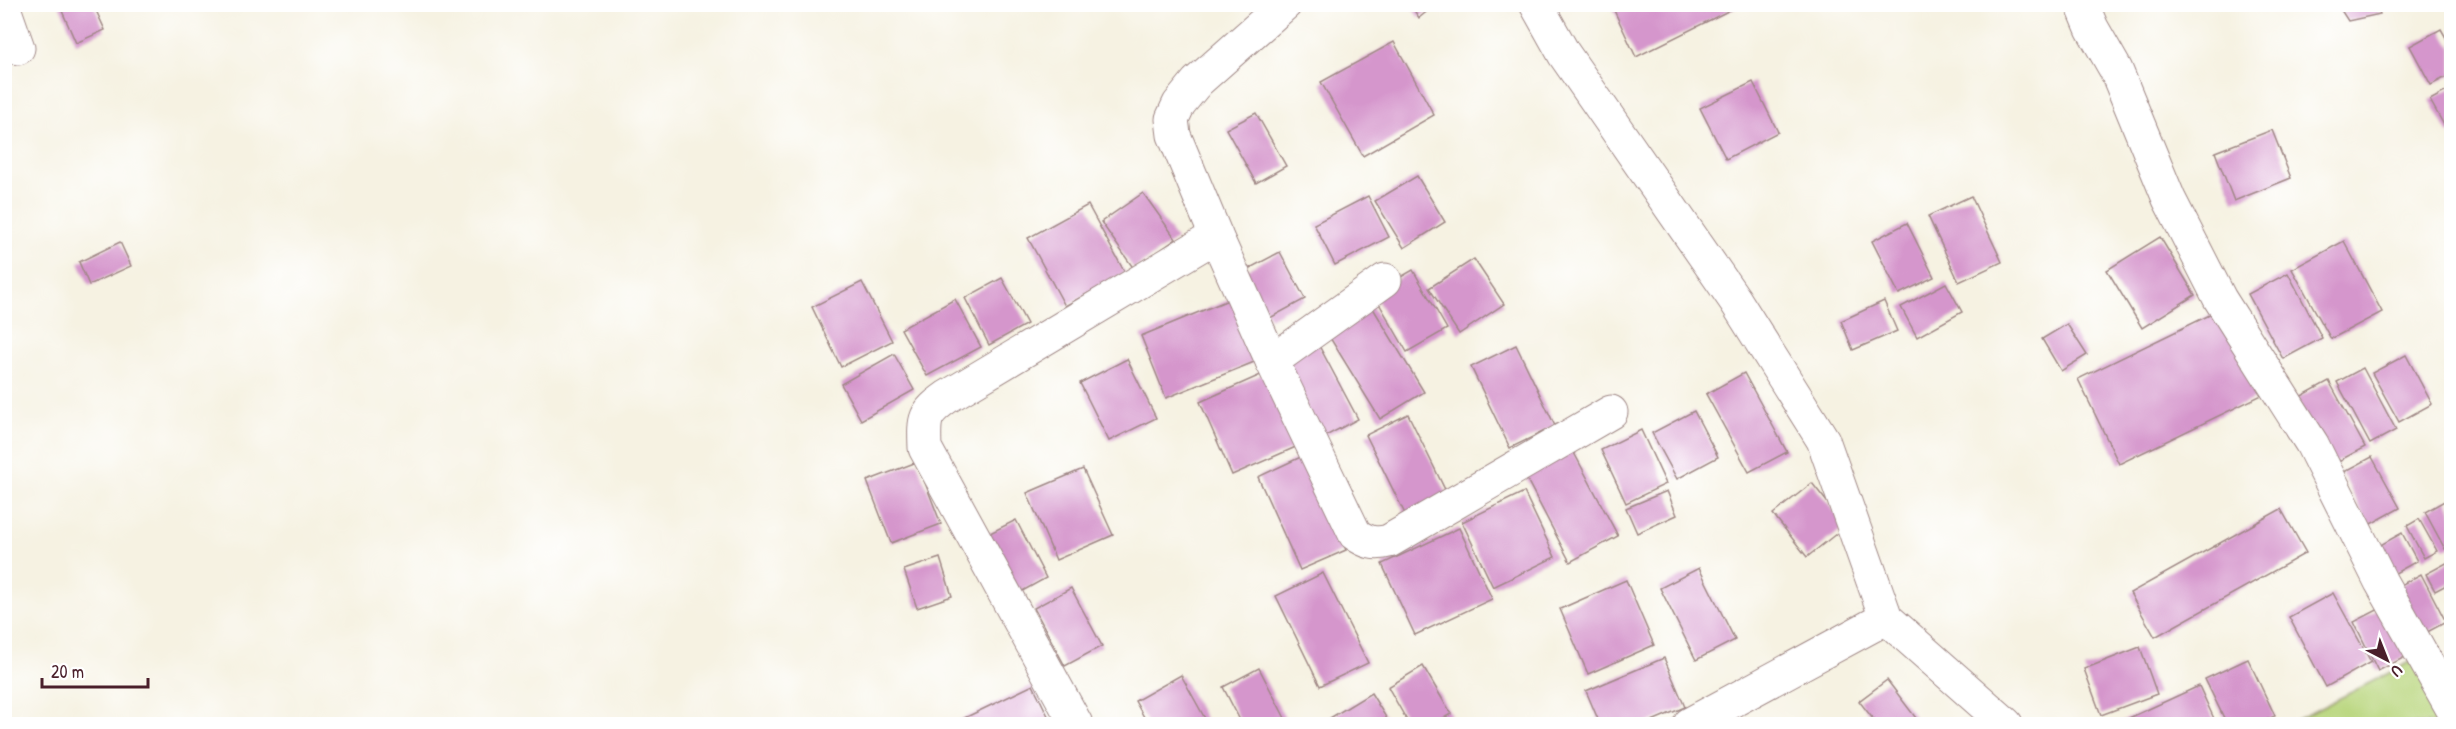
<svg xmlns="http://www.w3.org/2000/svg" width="2456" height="729" viewBox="0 0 2456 729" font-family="'Patrick Hand',sans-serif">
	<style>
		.green { fill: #b8d57b; stroke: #817a53; stroke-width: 1.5 }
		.building { fill: #d596cc }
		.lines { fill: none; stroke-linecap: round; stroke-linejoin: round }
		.street-casing { stroke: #a08886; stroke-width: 35 }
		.street { stroke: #fff; stroke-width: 33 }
	</style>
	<rect width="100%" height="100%" fill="#fff"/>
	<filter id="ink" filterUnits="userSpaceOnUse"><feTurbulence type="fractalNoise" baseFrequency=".0167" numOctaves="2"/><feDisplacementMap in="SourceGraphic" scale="12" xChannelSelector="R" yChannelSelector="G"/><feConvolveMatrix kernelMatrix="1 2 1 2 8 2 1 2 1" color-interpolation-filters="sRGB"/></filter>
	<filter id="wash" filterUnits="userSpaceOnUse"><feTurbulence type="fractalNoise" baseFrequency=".008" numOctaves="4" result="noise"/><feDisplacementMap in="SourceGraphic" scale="24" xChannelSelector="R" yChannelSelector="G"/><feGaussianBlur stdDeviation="1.35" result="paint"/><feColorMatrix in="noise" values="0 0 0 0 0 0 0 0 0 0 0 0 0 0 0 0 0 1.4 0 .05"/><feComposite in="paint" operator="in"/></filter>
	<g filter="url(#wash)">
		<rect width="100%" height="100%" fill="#f6f2e2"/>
		<!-- green -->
		<path class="green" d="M2424 655 2451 705V724H2289Z"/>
		<g id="blocks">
			<!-- building -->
			<g class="building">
				<path d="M59 4H93L105 30 76 43Z"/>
				<path d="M1410 4H1436L1419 18Z"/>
				<path d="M1611 4H1742L1636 57Z"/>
				<path d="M2345 4H2376L2380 14 2348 21 2339 7Z"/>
				<path d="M2441 29 2452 48V74L2431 85 2410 46Z"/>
				<path d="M1394 42 1434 115 1363 156 1321 82Z"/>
				<path d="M1753 82 1778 132 1726 159 1700 108Z"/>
				<path d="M2452 88V132L2449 134 2430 100Z"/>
				<path d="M1256 113 1286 166 1256 183 1226 129Z"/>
				<path d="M2272 130 2291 178 2234 201 2215 152Z"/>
				<path d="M1417 176 1445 222 1404 248 1375 201Z"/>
				<path d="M1143 193 1176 239 1134 269 1101 222Z"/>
				<path d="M1368 196 1389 237 1335 265 1314 224Z"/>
				<path d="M1971 196 2002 262 1959 282 1928 216Z"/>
				<path d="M1088 205 1125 273 1065 306 1028 238Z"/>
				<path d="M1907 223 1934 277 1899 294 1872 241Z"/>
				<path d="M2160 237 2195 295 2142 328 2107 270Z"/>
				<path d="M2344 241 2382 312 2331 339 2292 269Z"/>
				<path d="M120 242 131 266 89 285 79 262Z"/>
				<path d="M1280 252 1305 299 1270 318 1244 271Z"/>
				<path d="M1474 259 1504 304 1459 334 1429 288Z"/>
				<path d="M1413 270 1447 329 1407 352 1373 293Z"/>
				<path d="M2288 273 2322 338 2283 359 2248 294Z"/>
				<path d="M1002 278 1027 324 989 345 965 298Z"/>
				<path d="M862 282 892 341 841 367 812 307Z"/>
				<path d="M1946 283 1962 312 1917 337 1901 307Z"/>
				<path d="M1233 298 1259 360 1166 398 1141 336Z"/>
				<path d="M955 299 981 347 927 376 901 329Z"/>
				<path d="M1368 300 1424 392 1380 419 1324 328Z"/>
				<path d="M1884 301 1897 331 1853 350 1841 321Z"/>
				<path d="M2222 309 2264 394 2119 464 2078 379Z"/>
				<path d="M2067 324 2087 355 2061 371 2042 339Z"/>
				<path d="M1316 340 1358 419 1322 438 1279 361Z"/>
				<path d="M1516 345 1555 426 1510 448 1471 367Z"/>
				<path d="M894 354 914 390 861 420 841 384Z"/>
				<path d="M2406 355 2432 404 2399 422 2372 373Z"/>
				<path d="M1127 359 1156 418 1109 441 1080 383Z"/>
				<path d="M2363 368 2396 430 2370 444 2337 382Z"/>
				<path d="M1265 373 1298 446 1232 475 1200 402Z"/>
				<path d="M1744 373 1787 452 1749 472 1706 394Z"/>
				<path d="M2329 381 2365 447 2331 465 2296 399Z"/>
				<path d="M1694 411 1718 457 1677 479 1652 433Z"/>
				<path d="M1408 414 1452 504 1410 524 1366 435Z"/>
				<path d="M1641 430 1666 484 1626 503 1601 450Z"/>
				<path d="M1572 449 1618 536 1570 562 1524 474Z"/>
				<path d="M1305 455 1346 550 1300 570 1258 477Z"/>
				<path d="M2372 457 2400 508 2369 525 2342 473Z"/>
				<path d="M917 462 941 524 891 543 867 481Z"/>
				<path d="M1083 469 1113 535 1056 560 1027 493Z"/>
				<path d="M1812 483 1846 526 1807 557 1773 514Z"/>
				<path d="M1667 491 1677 515 1637 533 1626 508Z"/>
				<path d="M1524 492 1555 557 1493 587 1462 522Z"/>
				<path d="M2446 500 2452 510V546L2445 549 2425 512Z"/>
				<path d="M2281 509 2306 553 2155 637 2130 593Z"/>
				<path d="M2419 519 2437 551 2424 558 2407 526Z"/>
				<path d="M1016 520 1046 578 1017 594 986 535Z"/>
				<path d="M1459 528 1492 599 1415 635 1382 564Z"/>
				<path d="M2402 533 2417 561 2390 576 2375 548Z"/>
				<path d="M940 558 952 596 917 608 904 570Z"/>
				<path d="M2452 560V582L2435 591 2426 574Z"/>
				<path d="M1699 568 1735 640 1696 660 1660 588Z"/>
				<path d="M1323 573 1368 663 1320 686 1276 596Z"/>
				<path d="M2421 574 2446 622 2420 636 2395 588Z"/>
				<path d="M1626 580 1654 645 1588 674 1560 609Z"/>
				<path d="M1071 588 1102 646 1065 666 1034 608Z"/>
				<path d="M2333 593 2371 662 2326 687 2289 617Z"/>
				<path d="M2387 605 2411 654 2378 671 2354 622Z"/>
				<path d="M2140 647 2157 694 2101 715 2084 669Z"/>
				<path d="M1664 658 1685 707 1645 724H1600L1586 691Z"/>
				<path d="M2248 659 2275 716 2257 724H2227L2205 679Z"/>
				<path d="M1423 666 1451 714 1433 724H1409L1388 687Z"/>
				<path d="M1259 668 1288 724H1242L1223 687Z"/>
				<path d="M1181 675 1208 724H1148L1135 701Z"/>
				<path d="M1887 680 1919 722 1916 724H1877L1859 701Z"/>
				<path d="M1033 685 1052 724H952Z"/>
				<path d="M2199 686 2216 723 2213 724H2116Z"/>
				<path d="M1371 693 1390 724H1334L1330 718Z"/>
			</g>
		</g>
	</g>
	<g filter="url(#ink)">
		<use href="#blocks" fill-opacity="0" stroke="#a08886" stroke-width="1.5"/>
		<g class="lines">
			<!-- street casing -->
			<g class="street-casing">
				<g id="street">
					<path d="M1536 4 1564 54 1735 300 1823 440 1886 618 2006 724"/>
					<path d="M2082 4 2092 28 2116 70 2169 199 2220 299 2312 444 2381 582 2452 708"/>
					<path d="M4 8 18 48"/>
					<path d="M1216 236 1272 361 1355 534C1366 542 1375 545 1389 541L1611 412"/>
					<path d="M1272 361 1385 280"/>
					<path d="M1076 724 925 448C924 419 923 414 947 397L1216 236 1174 135 1172 119 1179 104 1197 82 1285 4"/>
					<path d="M1690 724 1886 618"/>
				</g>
			</g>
			<!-- street -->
			<use href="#street" class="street"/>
		</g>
	</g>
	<!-- margin -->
	<rect width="2456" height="729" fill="none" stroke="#fff" stroke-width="24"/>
	<!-- north arrow -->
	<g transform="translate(2387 660) rotate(138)" stroke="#ffffff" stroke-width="4.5" paint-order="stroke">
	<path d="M0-4.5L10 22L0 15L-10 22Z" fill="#4a1f2b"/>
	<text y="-9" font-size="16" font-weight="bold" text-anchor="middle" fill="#4a1f2b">U</text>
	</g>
	<!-- scale -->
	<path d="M42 678v9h106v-9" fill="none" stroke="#4a1f2b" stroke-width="3"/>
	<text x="51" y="678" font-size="18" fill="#4a1f2b" stroke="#ffffff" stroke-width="4.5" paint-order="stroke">20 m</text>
</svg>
